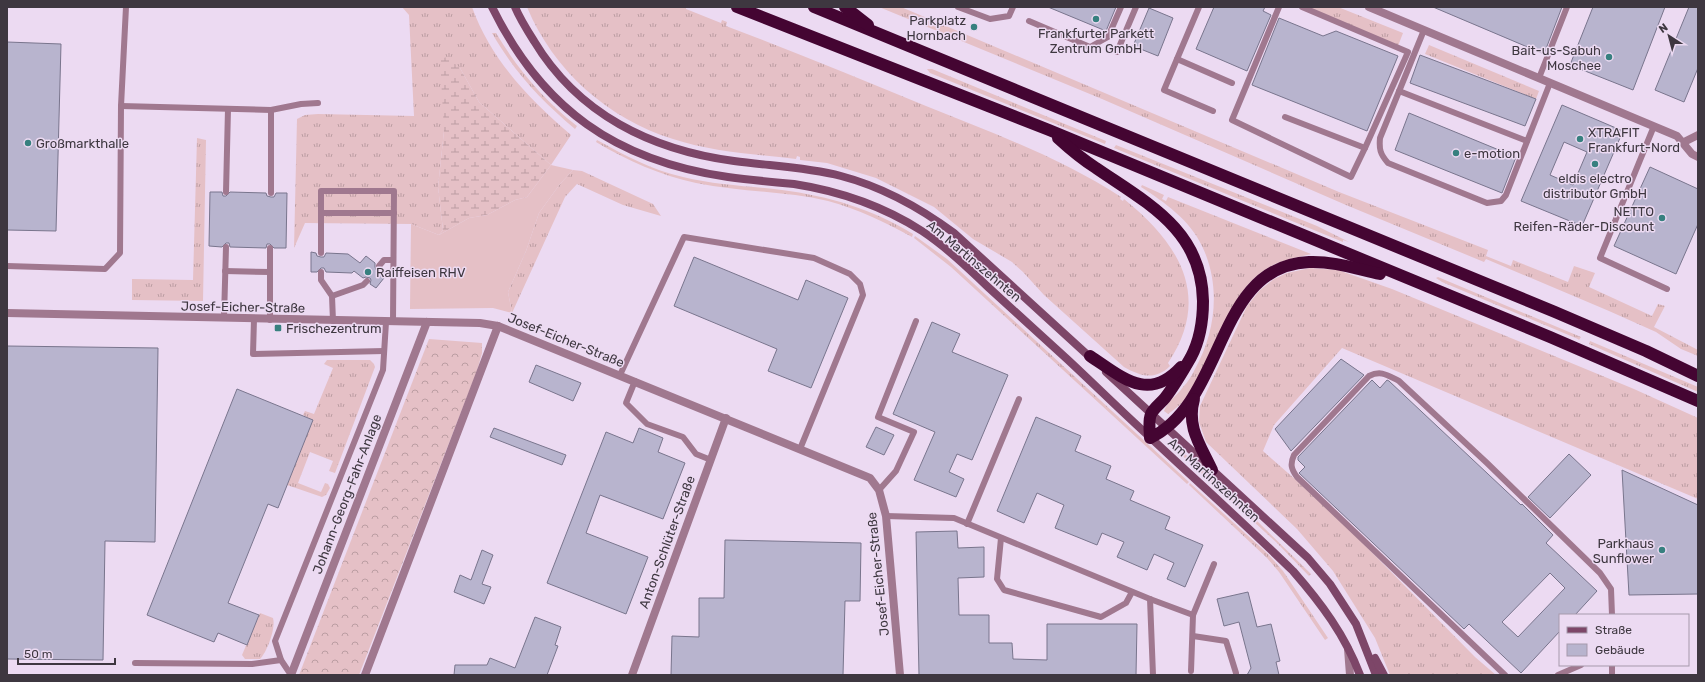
<svg xmlns="http://www.w3.org/2000/svg" width="1705" height="682" viewBox="0 0 1705 682" font-family="Rubik,sans-serif">
	<style>
		.grass { fill: url(#grass-tufts) }
		.forest { fill: url(#forest-crowns) }
		.wetland { fill: url(#wetland-marsh) }
		.garden { fill: #e5c0c6 }
		.building { fill: #b8b4ce; stroke: #79758d; fill-rule: evenodd }
		.lines { fill: none; stroke-linecap: round; stroke-linejoin: round }
		.lane { stroke: #a0788f; stroke-width: 6 }
		.street { stroke: #a0788f; stroke-width: 8 }
		.secondary { stroke: #7d4668; stroke-width: 8 }
		.highway { stroke: #440532; stroke-width: 12 }
		.poi-dot { fill: #37807f; stroke: #ecdaf2; stroke-width: 1.5 }
		.labels { text-anchor: middle; dominant-baseline: central; stroke-width: 3; stroke-linejoin: round; paint-order: stroke }
		.poi-label { font-size: 13px; fill: #3e3740; stroke: #ecdaf2; text-anchor: start }
		.street-label { font-size: 13px; fill: #3e3740; stroke: #ecdaf2 }
	</style>
	<defs>
		<pattern id="grass-tufts" width="24" height="20" patternUnits="userSpaceOnUse"><rect width="24" height="20" fill="#e5c0c6"/><path d="M3 7l-1-3M5 7V3M7 7l1-3M15 17l-1-3M17 17v-4M19 17l1-3" fill="none" stroke="#bb9da2"/></pattern>
		<pattern id="forest-crowns" width="20" height="18" patternUnits="userSpaceOnUse"><rect width="20" height="18" fill="#e5c0c6"/><path d="M2 6a3 3 0 1 1 6 0M12 15a3 3 0 1 1 6 0" fill="none" stroke="#bb9da2"/></pattern>
		<pattern id="wetland-marsh" width="20" height="14" patternUnits="userSpaceOnUse"><rect width="20" height="14" fill="#e5c0c6"/><path d="M1 5h8M5 5V1M11 12h8M15 12V8" fill="none" stroke="#bb9da2"/></pattern>
	</defs>
	<rect width="100%" height="100%" fill="#ecdaf2"/>
	<!-- grass -->
	<g class="grass">
		<path d="M402 7H472C491 60 529 99 571 135L551 165 479 102 460 68 444 131 438 187 443 230 439 235 411 224 305 223 294 248 297 119 305 115 318 114 414 116 409 15Z"/>
		<path d="M527 7H686V9L721 23 722 20 727 22 726 26C793 51 860 79 926 106 993 133 1061 158 1121 197L1120 199 1123 201 1124 199C1180 244 1212 297 1168 363L1170 366C1155 381 1140 376 1124 367L1044 295 1023 272 1012 262 973 239 934 207 876 178 827 163 800 160V157L797 156 796 159C755 154 712 152 673 139 608 119 553 70 527 7Z"/>
		<path d="M879 7H901L1339 192 1488 250 1486 256 1511 266 1513 260 1568 282 1574 266 1595 273 1589 287 1652 316 1658 304 1665 306 1654 327 1698 350V356L1681 349 1656 332 1609 311 1486 259 1484 262 1346 205 1102 99Z"/>
		<path d="M1302 7H1338L1403 33 1398 46Z"/>
		<path d="M496 33C518 70 544 100 577 126L575 129C541 100 515 73 492 33Z"/>
		<path d="M1429 45 1539 91 1536 99 1425 54Z"/>
		<path d="M927 69H932L1106 141 1105 144 930 73Z"/>
		<path d="M197 138 206 140 203 301 132 300V279L193 280Z"/>
		<path d="M597 140C624 155 652 170 683 177 715 185 749 186 782 190 828 196 873 209 913 234L912 237C885 222 858 209 828 201 785 191 740 192 696 183 660 175 628 161 596 142Z"/>
		<path d="M1116 145 1317 226 1349 242 1343 240V242L1114 148Z"/>
		<path d="M573 170 582 171 653 204 661 216 623 205 577 184 565 197 512 313 508 292 526 251 539 213 560 184Z"/>
		<path d="M1142 185 1164 195 1162 199 1166 201 1168 197 1311 254C1297 258 1280 260 1268 268 1215 299 1217 384 1168 414L1164 411C1168 400 1177 396 1183 387 1188 382 1192 375 1195 369 1216 332 1221 285 1202 246 1190 220 1164 202 1141 187Z"/>
		<path d="M915 236 947 259 1189 482 1187 484 951 267 914 238Z"/>
		<path d="M1310 268 1338 270 1392 289 1634 389 1698 418V499L1342 348 1274 425 1263 451 1328 508 1475 657 1496 675H1390L1375 638 1333 571 1297 529 1206 442 1199 422 1200 406 1247 306 1260 290 1274 279 1287 273Z"/>
		<path d="M1438 277 1581 337 1579 340 1578 339 1442 282 1436 278Z"/>
		<path d="M1590 341 1698 387V392L1589 344Z"/>
		<path d="M327 360H370L374 364 375 367 335 473 329 471 333 461 310 452 298 483 321 492 325 483 328 484 330 488 326 495 322 497 287 485 312 420 303 415 305 411 314 414 333 368 324 364Z"/>
		<path d="M1172 442 1252 516 1311 574 1309 576 1277 543 1174 448 1170 444Z"/>
		<path d="M1190 483 1268 554 1283 571 1328 638 1325 640 1279 572 1267 558 1189 485Z"/>
		<path d="M260 613 273 618C276 628 267 652 260 659H245L242 655Z"/>
	</g>
	<!-- forest -->
	<path class="forest" d="M429 339 482 343V353L477 371 359 675H299Z"/>
	<!-- wetland -->
	<path class="wetland" d="M447 57 460 68 479 102 551 165 527 197 515 200 487 215 469 218 439 235 443 230 438 187 444 131 440 59Z"/>
	<!-- garden -->
	<path class="garden" d="M551 165 573 170 560 184 539 213 526 251 508 292 512 313 493 308 410 309 411 224 439 235 469 218 487 215 515 200 527 197Z"/>
	<!-- building -->
	<g class="building">
		<path d="M1048 7H1116L1106 31Z"/>
		<path d="M1214 7H1265L1263 11 1271 15 1247 71 1196 49Z"/>
		<path d="M1433 7H1562L1544 54Z"/>
		<path d="M1593 7H1665L1633 90 1570 65Z"/>
		<path d="M1689 7H1698V68L1684 102 1655 90Z"/>
		<path d="M1149 8 1173 18 1158 56 1133 46Z"/>
		<path d="M1279 18 1323 36 1336 31 1398 56 1367 131 1252 85Z"/>
		<path d="M7 42 61 44 56 231 7 230Z"/>
		<path d="M1420 55 1536 99 1525 126 1410 83Z"/>
		<path d="M1562 105 1623 131 1582 226 1521 201ZM1564 142 1587 152 1573 185 1550 175Z"/>
		<path d="M1409 113 1516 157 1502 193 1395 150Z"/>
		<path d="M1650 167 1698 189V224L1676 274 1614 246Z"/>
		<path d="M210 192H222L223 196H226L230 192 266 193 267 196 271 197H274L276 193H287L286 248H274L270 244H267L266 248 230 247 229 243H226L222 247 209 246Z"/>
		<path d="M311 252 316 253 317 256 321 257H324L326 253 348 254 360 263 366 256 375 263V267L376 270 382 269 388 273 376 288 370 284 371 280 370 278 366 277 363 278 354 271 352 273 326 272 324 268H321L317 272H311Z"/>
		<path d="M694 257 798 300 806 280 848 298 811 388 768 371 777 349 674 306Z"/>
		<path d="M932 322 960 334 952 352 1008 375 972 460 957 454 949 472 964 479 956 497 914 480 935 432 893 414Z"/>
		<path d="M7 346 158 348 155 542 105 541 103 660 7 659Z"/>
		<path d="M1341 359 1364 375 1291 451 1275 429Z"/>
		<path d="M536 365 581 383 573 401 529 382Z"/>
		<path d="M1372 380 1380 388 1387 380 1389 381 1521 505 1522 504 1553 535 1546 543 1597 591 1575 615H1560V631L1521 673 1469 624 1464 629 1299 473 1305 467 1298 460V457ZM1550 573 1565 588 1518 637 1502 622Z"/>
		<path d="M237 389 313 420 278 508 268 504 228 603 259 615 247 645 218 633 214 642 147 615Z"/>
		<path d="M1036 417 1081 436 1075 451 1111 466 1106 479 1134 491 1130 500 1170 517 1165 529 1203 545 1185 587 1167 579 1174 563 1154 554 1147 570 1117 557 1124 542 1102 533 1097 545 1055 528 1064 505 1037 493 1024 523 997 511Z"/>
		<path d="M876 427 894 435 884 455 866 447Z"/>
		<path d="M494 428 566 455 562 465 490 437Z"/>
		<path d="M639 428 663 438 658 452 685 463 663 519 600 495 586 533 648 557 626 614 547 583 606 432 633 443Z"/>
		<path d="M1569 454 1591 475 1550 518 1528 497Z"/>
		<path d="M1622 470 1698 505V594L1629 595Z"/>
		<path d="M957 531 958 548 984 547V577L958 578 959 615H989V643H1012L1013 659 1047 660V624H1137L1136 675H919L916 532Z"/>
		<path d="M725 540 861 543 860 601H845L843 675H671L672 636 699 637V598H724Z"/>
		<path d="M482 550 493 555 482 584 491 587 484 604 454 592 460 575 471 580Z"/>
		<path d="M1248 592 1257 627 1271 624 1280 661 1276 662 1279 675H1247L1251 668 1239 622 1224 626 1217 599Z"/>
		<path d="M535 617 561 627 555 645 558 646 547 675H454L455 665H487L490 658 515 668Z"/>
	</g>
	<g class="lines">
		<!-- lane -->
		<g class="lane">
			<path d="M958 7 990 19 1009 16 1013 7"/>
			<path d="M1199 7 1177 59 1232 83"/>
			<path d="M1279 7 1232 120 1351 177 1365 148 1285 117"/>
			<path d="M1302 7 1408 52 1365 148"/>
			<path d="M1029 21 1090 47 1108 37 1121 7"/>
			<path d="M1424 30 1380 138C1379 149 1380 154 1388 163L1487 203 1501 201 1506 195 1550 83"/>
			<path d="M1117 52 1136 7"/>
			<path d="M1177 59 1164 90 1213 111"/>
			<path d="M1539 78 1567 7"/>
			<path d="M1399 91 1527 141"/>
			<path d="M121 106 271 110 301 104 318 103"/>
			<path d="M1654 126 1600 258 1667 289"/>
			<path d="M226 192 228 109"/>
			<path d="M271 193V110"/>
			<path d="M321 213H394"/>
			<path d="M321 253V191H394L393 322"/>
			<path d="M7 266 105 269 120 253 121 106 126 7"/>
			<path d="M379 266 384 260H393"/>
			<path d="M225 271 270 272"/>
			<path d="M321 272V280L332 296 333 321"/>
			<path d="M332 296 363 285 367 281"/>
			<path d="M224 318 226 247"/>
			<path d="M254 319 253 354 384 351"/>
			<path d="M270 320V248"/>
			<path d="M620 375 684 237 814 258 850 274 860 284 863 295 800 449"/>
			<path d="M635 381 626 403 647 424 683 437 696 454 711 460"/>
			<path d="M879 490 896 471 914 432 878 417 916 321"/>
			<path d="M886 516 954 518 1150 599 1193 615 1191 671"/>
			<path d="M967 524 1019 399"/>
			<path d="M1001 538 997 579 1004 590 1101 617 1126 603 1132 592"/>
			<path d="M1150 599 1153 675"/>
			<path d="M1193 615 1214 564"/>
			<path d="M1193 636 1226 641 1236 673"/>
			<path d="M135 663 252 664 281 660"/>
			<path d="M291 675 281 660 275 641 383 370 386 322"/>
			<path d="M1505 675 1297 477C1291 469 1290 464 1294 455L1369 376C1381 370 1387 375 1399 381L1487 463 1600 573 1611 589 1612 615"/>
			<path d="M1558 675 1581 665"/>
			<path d="M1612 675V665"/>
		</g>
		<!-- street -->
		<g class="street">
			<path d="M1369 7 1677 136 1692 154 1698 157"/>
			<path d="M1684 142 1698 135"/>
			<path d="M7 313 480 323 498 326 870 478 879 490 886 516 900 675"/>
			<path d="M1348 649 1350 675"/>
			<path d="M291 675 427 322"/>
			<path d="M365 675 498 326"/>
			<path d="M632 675 726 418"/>
		</g>
		<!-- secondary -->
		<g class="secondary">
			<path d="M492 7C542 109 616 161 728 177 750 180 772 182 794 184 839 191 883 206 922 231 946 247 967 267 988 287 1014 311 1041 335 1067 359 1095 385 1123 413 1152 439 1199 483 1247 526 1293 571 1321 603 1345 635 1360 675"/>
			<path d="M515 7C520 19 527 30 534 41 578 114 651 150 734 161 770 166 806 167 841 176 883 187 919 207 954 233L1092 359"/>
			<path d="M1106 372 1308 558 1330 584 1356 624 1376 675"/>
			<path d="M1375 658 1384 675"/>
		</g>
		<!-- highway -->
		<g class="highway">
			<path d="M737 7 1049 130 1550 337 1698 401"/>
			<path d="M814 7 1555 312 1646 351 1698 376"/>
			<path d="M845 7 868 25"/>
			<path d="M1058 138C1070 149 1082 159 1096 168 1147 203 1202 230 1203 301 1203 319 1200 340 1191 357 1183 371 1175 385 1165 398 1161 403 1154 408 1151 414 1148 421 1150 431 1150 438 1227 401 1214 266 1309 262 1333 261 1357 269 1380 274"/>
			<path d="M1090 356C1122 377 1148 403 1181 367"/>
			<path d="M1194 399C1186 427 1201 446 1212 470"/>
		</g>
	</g>
	<!-- markers -->
	<g class="poi-dot">
		<circle cx="1096" cy="19" r="4"/>
		<circle cx="974" cy="27" r="4"/>
		<circle cx="1609" cy="57" r="4"/>
		<circle cx="1580" cy="139" r="4"/>
		<circle cx="28" cy="143" r="4"/>
		<circle cx="1456" cy="153" r="4"/>
		<circle cx="1595" cy="164" r="4"/>
		<circle cx="1662" cy="218" r="4"/>
		<circle cx="368" cy="272" r="4"/>
		<rect x="274" y="324" width="8" height="8" rx="2"/>
		<circle cx="1662" cy="550" r="4"/>
	</g>
	<g class="labels">
		<!-- poi labels -->
		<g class="poi-label">
			<text x="966" y="20" text-anchor="end">Parkplatz<tspan x="966" dy="15">Hornbach</tspan></text>
			<text x="1096" y="33" text-anchor="middle">Frankfurter Parkett<tspan x="1096" dy="15">Zentrum GmbH</tspan></text>
			<text x="1601" y="50" text-anchor="end">Bait-us-Sabuh<tspan x="1601" dy="15">Moschee</tspan></text>
			<text x="1588" y="132">XTRAFIT<tspan x="1588" dy="15">Frankfurt-Nord</tspan></text>
			<text x="36" y="143">Großmarkthalle</text>
			<text x="1464" y="153">e-motion</text>
			<text x="1595" y="178" text-anchor="middle">eldis electro<tspan x="1595" dy="15">distributor GmbH</tspan></text>
			<text x="1654" y="211" text-anchor="end">NETTO<tspan x="1654" dy="15">Reifen-Räder-Discount</tspan></text>
			<text x="376" y="272">Raiffeisen RHV</text>
			<text x="286" y="328">Frischezentrum</text>
			<text x="1654" y="543" text-anchor="end">Parkhaus<tspan x="1654" dy="15">Sunflower</tspan></text>
		</g>
		<!-- street labels -->
		<g class="street-label">
			<text transform="translate(974 261) rotate(40)">Am Martinszehnten</text>
			<text transform="translate(243 307) rotate(1)">Josef-Eicher-Straße</text>
			<text transform="translate(566 340) rotate(22)">Josef-Eicher-Straße</text>
			<text transform="translate(1214 480) rotate(42)">Am Martinszehnten</text>
			<text transform="translate(347 494) rotate(-69)">Johann-Georg-Fahr-Anlage</text>
			<text transform="translate(667 542) rotate(-70)">Anton-Schlüter-Straße</text>
			<text transform="translate(878 574) rotate(-96)">Josef-Eicher-Straße</text>
		</g>
	</g>
	<!-- border -->
	<rect width="1705" height="682" fill="none" stroke="#3e3740" stroke-width="16"/>
	<!-- legend -->
	<rect x="1559" y="614" width="130" height="52" fill="#ecdaf2" stroke="#a699ab"/>
	<rect x="1567" y="627" width="20" height="6" fill="#7d4668" stroke="#a699ab"/>
	<text x="1595" y="634" font-size="12" fill="#3e3740">Straße</text>
	<rect x="1567" y="644" width="20" height="12" fill="#b8b4ce" stroke="#a699ab"/>
	<text x="1595" y="654" font-size="12" fill="#3e3740">Gebäude</text>
	<!-- north arrow -->
	<g transform="translate(1669 36) rotate(324)" stroke="#ecdaf2" stroke-width="3" paint-order="stroke">
	<path d="M0-3L7 15L0 10L-7 15Z" fill="#3e3740"/>
	<text y="-6" font-size="11" font-weight="bold" text-anchor="middle" fill="#3e3740">N</text>
	</g>
	<!-- scale -->
	<path d="M18 658v6h97v-6" fill="none" stroke="#3e3740" stroke-width="2"/>
	<text x="24" y="658" font-size="12" fill="#3e3740" stroke="#ecdaf2" stroke-width="3" paint-order="stroke">50 m</text>
</svg>
